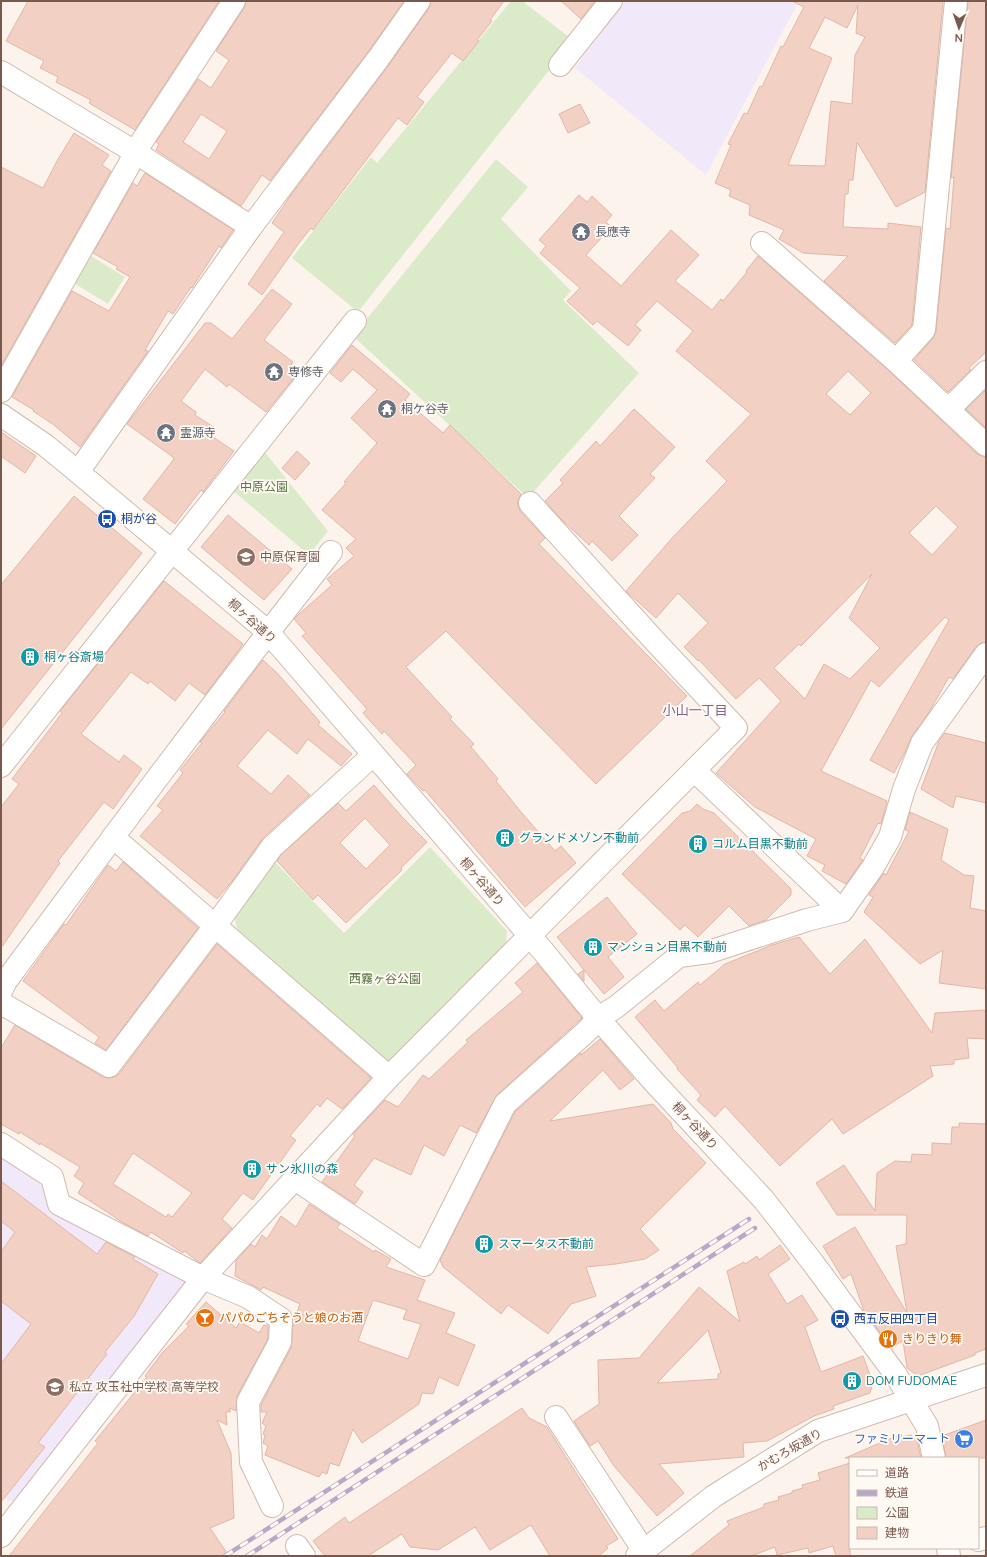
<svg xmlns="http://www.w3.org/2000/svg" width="987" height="1557" viewBox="0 0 987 1557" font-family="'Nunito Sans','Noto Sans JP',sans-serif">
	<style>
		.education { fill: #f1e8f9 }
		.green { fill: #dbebca }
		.building { fill: #f2d1c4; stroke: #e4b5a4; fill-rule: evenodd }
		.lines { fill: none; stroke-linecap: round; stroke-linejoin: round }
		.minor-casing { stroke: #d0bab0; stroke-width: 24 }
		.minor { stroke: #fff; stroke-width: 22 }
		.rail-casing { stroke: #b6a9c8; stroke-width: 4.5 }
		.rail { stroke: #fff9f3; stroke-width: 3; stroke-dasharray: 9; stroke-linecap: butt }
		.labels { text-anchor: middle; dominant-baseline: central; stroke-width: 3.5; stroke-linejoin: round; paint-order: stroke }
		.worship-label { font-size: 12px; fill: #5b616d; stroke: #fff9f3; text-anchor: start }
		.park-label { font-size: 12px; fill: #597843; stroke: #fff9f3 }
		.transit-label { font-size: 12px; fill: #164399; stroke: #fff9f3; text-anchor: start }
		.education-label { font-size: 12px; fill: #785e54; stroke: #fff9f3; text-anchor: start }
		.street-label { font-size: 12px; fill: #79584e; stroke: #fff9f3 }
		.culture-label { font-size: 12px; fill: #0d838f; stroke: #fff9f3; text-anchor: start }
		.food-label { font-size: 12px; fill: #c56008; stroke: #fff9f3; text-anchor: start }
		.shop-label { font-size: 12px; fill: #366cbe; stroke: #fff9f3; text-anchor: end }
		.neighbourhood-label { font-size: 13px; fill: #7f6694; stroke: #fff9f3 }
	</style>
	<rect width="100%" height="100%" fill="#fcf4ec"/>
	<!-- education -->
	<g class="education">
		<path d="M625 1H799L706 175 575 68Z"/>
		<path d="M1 1154 46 1183 55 1210 108 1243 111 1239 192 1279 22 1500 8 1501 1 1495Z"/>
	</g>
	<!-- green -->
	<g class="green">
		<path d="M511 1H522L573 40 358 312 292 258 371 157 377 163Z"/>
		<path d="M496 159 528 187 501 219 571 291 563 300 639 373 528 498 353 336Z"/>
		<path d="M88 254 125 277 108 304 72 282Z"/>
		<path d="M264 451 328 531 309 555 232 490Z"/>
		<path d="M430 847 507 931 506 943 393 1061H382L237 929 234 914 272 859 344 933Z"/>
	</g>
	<!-- building -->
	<g class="building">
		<path d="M28 1H219L135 130 89 103 91 100 56 82 58 77 40 68 44 61 6 41Z"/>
		<path d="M246 1H404L368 52 270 181 262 175 241 206 156 150 159 144 156 142 198 79 211 88 229 60 216 51 244 8ZM201 114 227 131 209 159 183 142Z"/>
		<path d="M431 1H504L490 20 492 21 477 40 479 41 463 61 452 53 417 97 424 102 407 125 398 118 313 230 311 228 299 243 262 295 248 284 284 232 272 223 291 195 388 66 429 8Z"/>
		<path d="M561 1H595L581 19Z"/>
		<path d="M792 1H943L925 192 896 207 857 142 853 180H849L848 194H845L843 227 888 229V223L921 227 912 325 895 343 824 281 848 256 803 253 779 239 784 230 749 215 750 205 729 196 731 190 715 183 731 145 728 144 744 113 747 114 760 86 762 87 781 46 783 47 804 7ZM858 5 856 33 865 37 855 55 852 104 831 101 825 166 788 165 832 58 809 48 825 17 847 28Z"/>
		<path d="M968 1H986V352L969 368 971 370 948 392 914 360 933 338 936 331 946 228 950 229 954 177 951 178Z"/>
		<path d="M580 104 590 123 568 133 559 114Z"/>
		<path d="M74 133 109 155 102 165 111 171 1 366V167L43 188 57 161Z"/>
		<path d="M145 173 233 230 221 248 219 246 192 288 191 287 173 314 168 311 145 350 148 351 80 447 54 425 33 411 34 410 12 397 72 291 109 311 130 277 116 269 118 267 93 253 133 183 137 186Z"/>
		<path d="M579 195 587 202 592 196 612 215 606 222 611 227 586 255 621 286 671 230 699 255 675 281 712 310 721 299 723 301 747 272 746 271 758 256 888 370 977 454 986 457V642L981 643 976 647 953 679 949 677 928 714 912 736 903 756 894 773 870 760 949 620 945 617 879 687 871 680 821 771 887 801 881 824 878 823 860 858 863 860 846 884 822 871 825 865 807 856 816 839 755 807 716 773 781 701 759 678 736 699 699 660 698 661 684 647 708 623 678 593 656 618 626 591 673 537 727 481 706 461 751 414 676 351 693 331 657 301 635 325 641 330 628 346 597 321 593 325 567 301 580 288 540 253 546 246 539 240ZM848 371 871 393 850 415 826 394ZM936 506 958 527 932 555 909 533ZM872 574 849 618 880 648 850 679 824 664 805 699 774 668 799 644 801 646Z"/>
		<path d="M272 289 292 304 264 340 293 362 289 368 297 374 266 412 229 384 227 387 205 369 181 401 196 412 195 415 215 428 210 435 234 451 203 492 201 490 175 524 143 499 174 459 173 457 127 424 205 323H211L232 339Z"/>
		<path d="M352 345 410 394 405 400 443 433 450 425 516 489 521 494 518 500V505L520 511 545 538 539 544 687 696 596 784 446 631 406 667 452 717 450 719 474 744 471 747 498 779 496 781 521 812 555 851 561 846 576 863 525 907 425 790 423 791 407 774 416 765 384 731 382 734 363 713 367 709 302 636 306 633 294 619 299 614 332 585 327 579 354 556 346 548 356 539 322 510 346 483 344 482 377 443 351 418 377 390 353 369 341 382 330 373Z"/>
		<path d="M986 390V428L966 409Z"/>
		<path d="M634 409 675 447 650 474 655 478 619 516 638 535 612 561 592 541 589 545 562 520 545 501 563 483 560 480 596 441 600 446Z"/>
		<path d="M1 432 36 456 25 473 1 456Z"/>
		<path d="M297 451 310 463 295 480 282 468Z"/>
		<path d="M74 496 142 553 1 729V585Z"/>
		<path d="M228 515 292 569 264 600 201 547Z"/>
		<path d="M164 581 243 644 205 695 189 683 175 701 150 681 148 684 131 672 81 734 119 762 124 755 142 769 113 809 104 802 58 861 60 863 1 948V807L19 784 12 779 62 713 60 711Z"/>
		<path d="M263 660 278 674 320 722 318 725 352 754 341 766 308 739 297 754 268 730 237 766 271 794 288 775 310 795 263 838 233 880 217 899 140 836 163 810 157 806 183 773 180 770 202 743 200 742 225 712 224 711Z"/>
		<path d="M945 733 986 743V803L956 796 953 808 921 789 939 741Z"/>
		<path d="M374 785 403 818 427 842 401 868 402 870 346 923 318 895 313 900 277 861 281 855 338 803 346 811ZM365 818 390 845 366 869 340 843Z"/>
		<path d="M697 804 703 809 714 813 791 889V895L766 920 749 926 729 906 698 937 685 925 680 930 622 874 682 813 690 811Z"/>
		<path d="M910 812 948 829 941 860 964 875 974 876 970 908 986 911V989L939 983 943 950 920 964 864 912 873 897 869 895 884 873 886 875 909 831 905 830Z"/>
		<path d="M123 862 198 928 106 1050 95 1043 99 1037 23 981 64 924 66 925 108 865 116 871Z"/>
		<path d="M607 897 637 934 608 957 624 977 604 994 584 970V981L578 974 584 970 557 937Z"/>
		<path d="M799 937 830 974 865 939 932 1033 935 1013 986 1010V1039L967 1038 969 1058 954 1060V1064L930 1066 933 1076 843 1134 832 1119 780 1166 725 1106 715 1117 697 1100 701 1095 677 1069 678 1068 635 1017 655 1000 664 1011 698 982 700 985 725 964 772 945Z"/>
		<path d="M217 944 371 1078 342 1109 327 1098 320 1107 317 1104 290 1136 296 1140 253 1200 243 1193 222 1219 232 1228 200 1263 184 1251 183 1253 151 1232 148 1236 122 1222 78 1193 84 1183 74 1176 80 1167 40 1143V1145L20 1132 19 1134 1 1124V1048L15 1025 103 1077 109 1078 115 1077 119 1074ZM133 1153 192 1193 172 1217 168 1214 166 1217 113 1184Z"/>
		<path d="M537 963 582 1018 497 1095 476 1133 460 1125 444 1156 424 1145 411 1175 374 1158 354 1185 363 1192 355 1204 322 1182 355 1136 353 1134 385 1100 398 1107 423 1075 429 1079 468 1042 466 1040 523 992 515 983Z"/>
		<path d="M600 1039 634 1079 620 1090 603 1070 550 1121 653 1104 671 1123 673 1129 706 1163 640 1229 659 1250 645 1259 616 1264 586 1267 596 1296 571 1304 548 1334 508 1305 501 1314 443 1267 440 1260 515 1112 581 1053V1055Z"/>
		<path d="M959 1123 986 1124V1349L975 1353V1355L918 1376 907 1368 903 1341 891 1347 864 1311 851 1274 843 1279 823 1246 855 1227 907 1313 896 1246 906 1244 907 1215H837L816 1183 844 1165 875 1211 877 1173 895 1161 911 1162 912 1154 932 1155V1143L951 1144 952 1127H959Z"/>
		<path d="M1 1181 97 1254 106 1242 135 1257 133 1259 158 1274 134 1316 105 1352 107 1354 38 1443 45 1447 1 1502V1364L31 1324 1 1301V1252L15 1232 1 1221Z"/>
		<path d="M309 1204 340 1224 337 1228 374 1252 375 1250 391 1259 386 1267 425 1280 417 1300 455 1313 446 1333 475 1345 458 1386 439 1377 433 1394 422 1393 419 1404 362 1443 353 1429 339 1466 330 1463 327 1474 322 1472 319 1477 265 1455 268 1446 263 1443 265 1435 263 1434 266 1426 262 1423 267 1412H261V1405L291 1348 293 1324 300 1304 263 1287 261 1290 235 1276 236 1261 251 1244 255 1247 262 1235 267 1239 281 1216 296 1227ZM373 1300 407 1310 403 1319 421 1324 408 1359 358 1341Z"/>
		<path d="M780 1245 790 1259 768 1274 787 1304 802 1295 818 1320 805 1327 821 1372 863 1356 873 1383 870 1393 833 1406 834 1409 814 1416 767 1441 743 1443 744 1457 659 1464 684 1493 657 1516 614 1466 598 1441 590 1446 574 1421 599 1404 598 1360 639 1358 699 1287 740 1322 727 1271 744 1262 745 1264 757 1256 759 1260ZM708 1330 721 1373 718 1374V1379L657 1383Z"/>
		<path d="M206 1302 236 1328 240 1322 259 1333 264 1325 268 1326V1339L237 1396 236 1411 230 1408V1412H226L227 1425 217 1420 231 1453 234 1518 210 1528 229 1556H9L98 1443 95 1441 147 1377 145 1376 162 1353 189 1326 186 1324Z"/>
		<path d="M522 1408 529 1418 547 1427 618 1539 606 1546 608 1548 599 1556H550L531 1525 490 1550 475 1527 438 1550 410 1547 402 1534 368 1556H325L313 1541 345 1517 349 1523Z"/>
		<path d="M986 1420V1458H946L942 1436Z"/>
		<path d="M901 1434 902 1437 911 1435 917 1440 921 1458H845Z"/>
		<path d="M850 1463V1556H836L833 1546 809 1553 808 1548 777 1555 775 1547 751 1556H690L729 1525 727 1521 764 1507V1504L779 1500 778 1497 792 1493V1491L803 1488 802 1485 820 1480 818 1473Z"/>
	</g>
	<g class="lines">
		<!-- minor casing -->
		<g class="minor-casing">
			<g id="minor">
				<path d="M560 65 611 1"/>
				<path d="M1 72 135 152 251 227"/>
				<path d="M762 243 896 361 986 445"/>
				<path d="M896 361 924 330 956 1"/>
				<path d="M1 391 129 165 135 152 234 1"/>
				<path d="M949 409 986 372"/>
				<path d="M1 415 45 445 78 472 268 632 543 951 598 1018 654 1082 764 1200 813 1263 896 1375 927 1426 934 1458"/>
				<path d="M78 472 251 227 378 59 419 1"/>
				<path d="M1 766 355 321"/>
				<path d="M694 770 842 911"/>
				<path d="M113 837 389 1077"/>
				<path d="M1 991 6 981C113 837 220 693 331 552"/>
				<path d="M1 1003 109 1066 215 926 272 847 373 755"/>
				<path d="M1 1144 52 1177 59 1204 203 1278 248 1297 281 1319 280 1342 248 1402 251 1462 272 1506"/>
				<path d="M295 1179 424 1265 505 1104 588 1030 598 1018 616 1007 679 956 709 952 807 920 842 911 873 867 890 837 904 789 922 743 986 654"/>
				<path d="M556 1417 644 1551"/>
				<path d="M1 1536 203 1278 389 1077 736 728 652 638 530 503"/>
				<path d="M978 1540 986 1538"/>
				<path d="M297 1546 304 1556"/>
				<path d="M948 1548 949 1556"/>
				<path d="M637 1556 714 1496 818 1431 986 1375"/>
			</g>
		</g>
		<!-- minor -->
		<use href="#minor" class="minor"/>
		<!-- rail casing -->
		<g class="rail-casing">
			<g id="rail">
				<path d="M225 1556 749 1219"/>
				<path d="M247 1556 755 1228"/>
			</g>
		</g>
		<!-- rail -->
		<use href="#rail" class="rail"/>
	</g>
	<!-- icons -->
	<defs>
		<g id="temple-disc" transform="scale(1)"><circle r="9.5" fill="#6b7280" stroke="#fff9f3"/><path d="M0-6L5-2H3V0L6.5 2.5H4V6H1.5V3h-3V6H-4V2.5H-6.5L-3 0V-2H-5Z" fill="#fff"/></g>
		<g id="bus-disc" transform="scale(1)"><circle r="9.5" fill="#1a4fb4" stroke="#fff9f3"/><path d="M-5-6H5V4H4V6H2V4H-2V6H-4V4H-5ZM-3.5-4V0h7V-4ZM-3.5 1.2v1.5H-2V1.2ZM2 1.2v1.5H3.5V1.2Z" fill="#fff"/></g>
		<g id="school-disc" transform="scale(1)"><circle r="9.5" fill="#8d6e63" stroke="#fff9f3"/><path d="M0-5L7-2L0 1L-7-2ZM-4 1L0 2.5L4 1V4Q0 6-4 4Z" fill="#fff"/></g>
		<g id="building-disc" transform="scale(1)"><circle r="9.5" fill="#0f9aa8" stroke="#fff9f3"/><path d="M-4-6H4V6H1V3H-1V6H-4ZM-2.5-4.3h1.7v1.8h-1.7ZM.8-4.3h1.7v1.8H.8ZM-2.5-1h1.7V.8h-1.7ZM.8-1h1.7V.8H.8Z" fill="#fff"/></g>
		<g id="bar-disc" transform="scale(1)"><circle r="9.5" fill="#e8710a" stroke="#fff9f3"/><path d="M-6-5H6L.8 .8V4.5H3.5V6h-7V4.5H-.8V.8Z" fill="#fff"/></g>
		<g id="restaurant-disc" transform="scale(1)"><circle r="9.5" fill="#e8710a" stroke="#fff9f3"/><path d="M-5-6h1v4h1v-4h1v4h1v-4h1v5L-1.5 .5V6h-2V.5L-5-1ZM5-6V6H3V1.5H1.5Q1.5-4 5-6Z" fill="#fff"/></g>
		<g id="supermarket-disc" transform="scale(1)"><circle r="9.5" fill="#3f7fe0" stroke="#fff9f3"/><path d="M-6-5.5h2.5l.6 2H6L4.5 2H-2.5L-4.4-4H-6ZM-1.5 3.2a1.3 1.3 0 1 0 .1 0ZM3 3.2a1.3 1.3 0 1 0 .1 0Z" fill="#fff"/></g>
	</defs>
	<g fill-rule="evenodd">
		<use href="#temple-disc" x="581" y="232"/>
		<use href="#temple-disc" x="274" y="372"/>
		<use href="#temple-disc" x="387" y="409"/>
		<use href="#temple-disc" x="166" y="433"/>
		<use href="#bus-disc" x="107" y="519"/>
		<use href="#school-disc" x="246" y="557"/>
		<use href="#building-disc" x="30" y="657"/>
		<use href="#building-disc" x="505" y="838"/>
		<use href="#building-disc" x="698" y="844"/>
		<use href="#building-disc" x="593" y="947"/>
		<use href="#building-disc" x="252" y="1169"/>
		<use href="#building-disc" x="484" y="1244"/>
		<use href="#bar-disc" x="205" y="1318"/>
		<use href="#bus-disc" x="840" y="1319"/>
		<use href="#restaurant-disc" x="888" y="1339"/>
		<use href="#building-disc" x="852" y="1381"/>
		<use href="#school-disc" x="55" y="1387"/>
		<use href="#supermarket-disc" x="964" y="1439"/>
	</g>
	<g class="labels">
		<!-- worship labels -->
		<g class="worship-label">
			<text x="595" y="232">長應寺</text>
			<text x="288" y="372">専修寺</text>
			<text x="401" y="409">桐ケ谷寺</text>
			<text x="180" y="433">霊源寺</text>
		</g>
		<!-- park labels -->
		<g class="park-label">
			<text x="264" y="487">中原公園</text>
			<text x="385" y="979">西霧ヶ谷公園</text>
		</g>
		<!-- transit labels -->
		<g class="transit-label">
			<text x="121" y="519">桐が谷</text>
			<text x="854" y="1319">西五反田四丁目</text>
		</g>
		<!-- education labels -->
		<g class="education-label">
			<text x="260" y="557">中原保育園</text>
			<text x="69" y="1387">私立 攻玉社中学校 高等学校</text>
		</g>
		<!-- street labels -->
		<g class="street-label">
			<text transform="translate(252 621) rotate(42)">桐ヶ谷通り</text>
			<text transform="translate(482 882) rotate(49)">桐ヶ谷通り</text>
			<text transform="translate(695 1126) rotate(47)">桐ヶ谷通り</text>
			<text transform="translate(790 1450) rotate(-30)">かむろ坂通り</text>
		</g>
		<!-- culture labels -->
		<g class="culture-label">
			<text x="44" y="657">桐ヶ谷斎場</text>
			<text x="519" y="838">グランドメゾン不動前</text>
			<text x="712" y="844">コルム目黒不動前</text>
			<text x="607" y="947">マンション目黒不動前</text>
			<text x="266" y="1169">サン氷川の森</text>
			<text x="498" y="1244">スマータス不動前</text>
			<text x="866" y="1381">DOM FUDOMAE</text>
		</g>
		<!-- food labels -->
		<g class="food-label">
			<text x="219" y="1318">パパのごちそうと娘のお酒</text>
			<text x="902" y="1339">きりきり舞</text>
		</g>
		<!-- shop labels -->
		<g class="shop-label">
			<text x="950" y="1439">ファミリーマート</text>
		</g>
		<!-- neighbourhood labels -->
		<g class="neighbourhood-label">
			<text x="695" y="711">小山一丁目</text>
		</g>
	</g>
	<!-- border -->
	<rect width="987" height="1557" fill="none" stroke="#79584e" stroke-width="4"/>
	<!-- legend -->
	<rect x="849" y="1457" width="130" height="92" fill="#fff9f3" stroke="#c9b9b1"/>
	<rect x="857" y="1470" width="20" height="6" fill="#ffffff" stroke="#c9b9b1"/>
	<text x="885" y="1477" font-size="12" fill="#79584e">道路</text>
	<rect x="857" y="1490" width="20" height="6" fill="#b6a9c8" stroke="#c9b9b1"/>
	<text x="885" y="1497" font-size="12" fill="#79584e">鉄道</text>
	<rect x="857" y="1507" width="20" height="12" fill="#dbebca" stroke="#c9b9b1"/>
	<text x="885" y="1517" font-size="12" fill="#79584e">公園</text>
	<rect x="857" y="1527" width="20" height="12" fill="#f2d1c4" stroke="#c9b9b1"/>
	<text x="885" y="1537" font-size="12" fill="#79584e">建物</text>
	<!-- north arrow -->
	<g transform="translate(959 28) rotate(182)" stroke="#fff9f3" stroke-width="3" paint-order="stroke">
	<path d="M0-3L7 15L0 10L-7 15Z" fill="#79584e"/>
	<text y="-6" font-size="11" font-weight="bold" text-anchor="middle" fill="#79584e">N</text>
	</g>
</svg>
